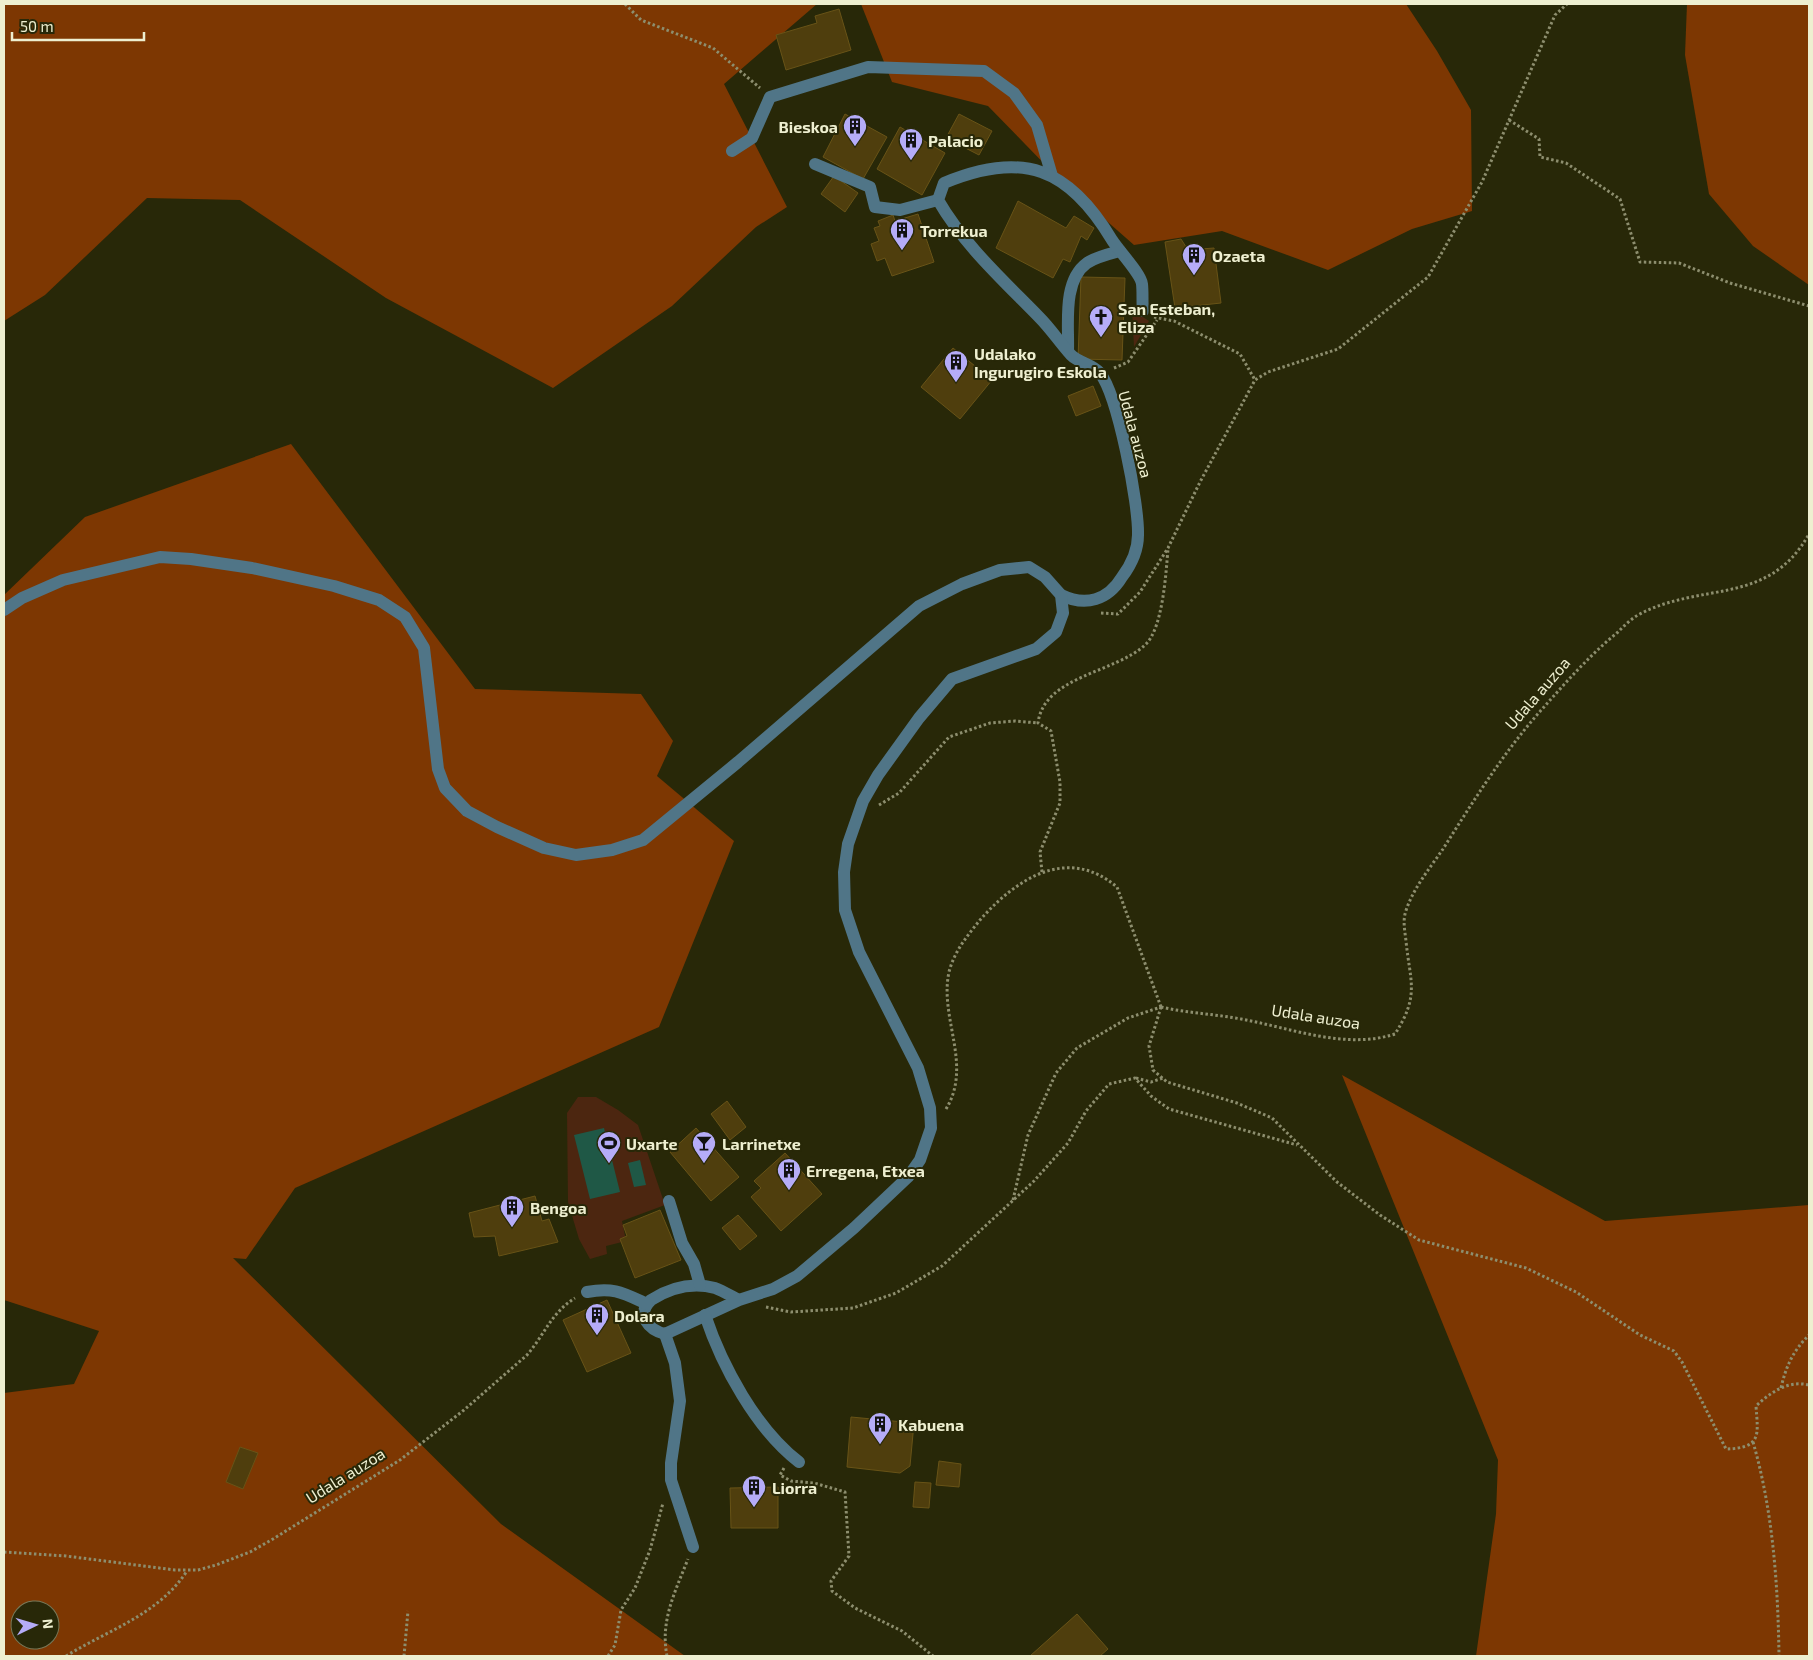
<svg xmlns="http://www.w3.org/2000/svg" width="1813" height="1660" viewBox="0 0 1813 1660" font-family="'Exo 2',sans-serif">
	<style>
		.green { fill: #4c2610 }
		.forest { fill: #7d3702; fill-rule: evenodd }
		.water { fill: #1f5846 }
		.building { fill: #4f3e0d; stroke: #685317 }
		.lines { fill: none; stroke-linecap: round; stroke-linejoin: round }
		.path { stroke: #8d8e6e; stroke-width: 3; stroke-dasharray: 2.5 2.5; stroke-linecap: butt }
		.minor { stroke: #507587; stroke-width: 12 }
		.labels { text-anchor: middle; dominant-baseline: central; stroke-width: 4; stroke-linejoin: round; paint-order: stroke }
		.poi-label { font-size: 16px; font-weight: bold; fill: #eeefd0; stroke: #282808; text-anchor: start }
		.street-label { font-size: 16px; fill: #eeefd0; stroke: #282808 }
	</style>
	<rect width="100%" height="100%" fill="#282808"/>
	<!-- green -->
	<g class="green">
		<path d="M1132 310 1149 321 1134 347Z"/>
		<path d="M578 1097H596L618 1110 638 1125 665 1205 622 1221 626 1241 606 1246 607 1254 590 1259 579 1239 568 1202 567 1113Z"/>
	</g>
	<!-- forest -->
	<g class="forest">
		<path d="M4 4H817L724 84 787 207 756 227 672 306 553 388 386 298 240 200 147 198 45 295 4 321Z"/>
		<path d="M861 4H1406L1437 51 1471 110 1472 211 1412 229 1328 270 1222 231 1134 245 1060 180 988 106 892 82Z"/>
		<path d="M1687 4H1809V285L1753 246 1709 194 1685 55Z"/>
		<path d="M291 444 475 689 641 694 673 741 657 776 734 841 659 1027 295 1188 246 1259 233 1258 501 1524 685 1656H4V1393L74 1384 99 1331 4 1300V595L85 517ZM20 1610H50V1640H20Z"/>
		<path d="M1342 1075 1605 1221 1809 1205V1656H1476L1496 1514 1498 1460Z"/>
	</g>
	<!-- water -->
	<g class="water">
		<path d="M604 1128 620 1192 590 1199 574 1135Z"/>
		<path d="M640 1160 646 1185 634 1187 628 1163Z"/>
	</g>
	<!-- building -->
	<g class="building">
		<path d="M839 9 851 50 786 70 776 35 817 23 815 16Z"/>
		<path d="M845 114 887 137 863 179 823 157Z"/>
		<path d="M959 114 992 131 979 155 946 138Z"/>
		<path d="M900 127 945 153 922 195 877 169Z"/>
		<path d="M834 176 858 193 845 212 821 194Z"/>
		<path d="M1018 201 1066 228 1074 216 1094 228 1087 240 1081 236 1070 262 1063 259 1053 278 996 248Z"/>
		<path d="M918 214 934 262 892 276 885 258 877 261 871 244 879 241 874 228 880 226 878 221 893 215 895 221Z"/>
		<path d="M1181 239 1188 250 1214 248 1221 303 1175 308 1165 242Z"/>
		<path d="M1081 277 1125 278 1122 360 1078 359Z"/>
		<path d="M953 348 992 380 960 419 921 387Z"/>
		<path d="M1093 386 1101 406 1076 416 1068 396Z"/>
		<path d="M727 1101 746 1127 730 1140 711 1114Z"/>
		<path d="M696 1128 739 1177 711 1201 670 1152Z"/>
		<path d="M785 1153 822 1194 781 1231 751 1197 761 1188 754 1181Z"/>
		<path d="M535 1196 542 1221 549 1219 558 1242 499 1256 495 1236 474 1237 469 1213Z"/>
		<path d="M660 1210 681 1260 635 1278 620 1239 627 1236 623 1225Z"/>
		<path d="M738 1215 757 1236 740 1250 722 1228Z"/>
		<path d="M607 1300 631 1353 587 1372 563 1320Z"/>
		<path d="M851 1417 914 1423 910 1466 900 1473 847 1467Z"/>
		<path d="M240 1447 258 1453 243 1489 226 1482Z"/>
		<path d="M939 1461 961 1464 959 1487 936 1485Z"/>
		<path d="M915 1482 931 1483 929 1508 913 1507Z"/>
		<path d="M778 1487V1528H731L730 1488Z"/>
		<path d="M1077 1614 1108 1649 1100 1656H1030Z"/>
	</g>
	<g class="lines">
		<!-- path -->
		<g class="path">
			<path d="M625 4 641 20 713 48 760 88"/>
			<path d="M1509 120 1539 139 1540 157 1566 163 1620 199 1640 262 1679 263 1730 283 1809 306"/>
			<path d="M1154 317 1174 321 1240 354 1255 380"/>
			<path d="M1114 368 1128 362 1157 320"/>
			<path d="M1101 613 1118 614 1140 592 1168 548 1200 482 1255 380 1268 372 1338 349 1428 277 1482 182 1555 15 1567 4"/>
			<path d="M879 805 899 793 949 737 990 723 1015 721 1038 723"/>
			<path d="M1042 872 1040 852 1060 803V782L1051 731 1038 723C1044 676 1115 673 1145 645 1163 629 1166 572 1168 549"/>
			<path d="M1161 1007C1187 1013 1214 1014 1241 1019 1291 1028 1345 1050 1395 1034 1420 995 1410 982 1406 941 1405 932 1403 923 1405 914 1411 891 1430 868 1443 849 1474 800 1505 750 1544 707 1567 681 1591 654 1618 632 1624 626 1631 619 1638 615 1701 581 1768 607 1809 534"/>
			<path d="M1161 1007 1149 1046 1153 1070 1167 1082 1237 1103 1272 1118 1337 1182 1380 1215 1419 1240 1526 1268 1576 1292 1640 1335 1674 1351 1682 1362 1726 1449C1762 1448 1758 1435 1756 1406 1771 1392 1788 1380 1809 1385"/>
			<path d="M1136 1078 1151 1082 1163 1078"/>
			<path d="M946 1109C973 1065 939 1018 949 972 954 952 967 936 980 920 1016 879 1067 845 1117 887L1161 1007"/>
			<path d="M1013 1200 1028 1135 1056 1073 1077 1048 1128 1018 1161 1007"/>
			<path d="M766 1307 791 1312 853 1308 896 1293 942 1266 1034 1181 1068 1143 1086 1111 1109 1084 1135 1078 1151 1096 1169 1109 1297 1145"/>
			<path d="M1781 1388C1786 1366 1793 1351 1809 1335"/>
			<path d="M1753 1442C1773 1511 1778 1585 1779 1656"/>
			<path d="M784 1468 780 1475 791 1481 814 1483 845 1492 849 1556 831 1581 832 1591 855 1608 902 1631 933 1656"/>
			<path d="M4 1552 66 1556 175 1570H198L216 1565 250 1552 273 1539 400 1460 464 1410 527 1355C545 1334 551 1313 575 1298"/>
			<path d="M66 1656C110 1629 158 1615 187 1571"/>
			<path d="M404 1656 408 1611"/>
			<path d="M608 1656 615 1645 621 1610 635 1588 650 1550 663 1503"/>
			<path d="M667 1656C660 1621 675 1592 688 1559"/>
		</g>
		<!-- minor -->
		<g class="minor">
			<path d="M732 151 752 138 770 97 868 67 984 71 1014 93 1037 125 1052 176"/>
			<path d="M815 164 870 187 875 207 900 210 938 200"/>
			<path d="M1068 351C1069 325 1062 281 1087 263 1096 257 1109 254 1120 251"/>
			<path d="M1061 595C1086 607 1108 600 1122 577 1131 565 1138 550 1138 535 1139 505 1118 396 1100 373 1092 364 1079 363 1071 355 1060 343 1051 329 1039 317 1003 280 964 245 938 200L944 183C1023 150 1069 168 1112 240 1119 251 1141 274 1142 284 1143 293 1142 302 1143 311"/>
			<path d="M4 610 22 598 63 580 160 557 191 559 252 568 334 586 379 600 405 617 424 648 438 769 445 788 467 811 497 827 544 848 576 855 612 850 643 840 738 762 919 606 962 584 1000 570 1029 567 1045 577 1061 595 1063 613 1056 632 1036 649 952 679 919 718 878 775 863 801 848 844 844 872 845 910 859 952 918 1068 930 1108 931 1128 920 1160 908 1177 854 1228 797 1276 773 1289 739 1300 665 1334C649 1330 635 1315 651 1300 670 1288 692 1282 715 1288 723 1291 731 1296 739 1300"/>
			<path d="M669 1201 682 1243 694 1264 700 1285"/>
			<path d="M587 1292C614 1287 623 1293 647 1304"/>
			<path d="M705 1315C722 1366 756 1429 799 1462"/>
			<path d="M665 1334 675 1363 680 1401 671 1463V1480L693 1547"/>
		</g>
	</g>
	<!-- icons -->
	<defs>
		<g id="building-pin" transform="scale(1.25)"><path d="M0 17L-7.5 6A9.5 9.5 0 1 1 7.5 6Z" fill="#b5acf8" stroke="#282808"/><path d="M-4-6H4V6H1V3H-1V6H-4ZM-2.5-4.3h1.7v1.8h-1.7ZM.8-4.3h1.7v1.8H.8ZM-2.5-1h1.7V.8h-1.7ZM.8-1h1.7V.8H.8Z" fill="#111"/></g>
		<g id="church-pin" transform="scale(1.25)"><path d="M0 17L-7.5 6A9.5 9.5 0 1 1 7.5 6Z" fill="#b5acf8" stroke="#282808"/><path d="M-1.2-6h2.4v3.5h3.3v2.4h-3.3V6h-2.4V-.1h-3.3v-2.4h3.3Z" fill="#111"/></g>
		<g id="stadium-pin" transform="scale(1.25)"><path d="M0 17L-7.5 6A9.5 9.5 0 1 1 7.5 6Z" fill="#b5acf8" stroke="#282808"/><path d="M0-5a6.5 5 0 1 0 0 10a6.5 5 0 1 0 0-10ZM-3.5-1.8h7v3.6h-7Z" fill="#111"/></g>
		<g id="bar-pin" transform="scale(1.25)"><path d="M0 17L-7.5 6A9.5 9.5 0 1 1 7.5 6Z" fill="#b5acf8" stroke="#282808"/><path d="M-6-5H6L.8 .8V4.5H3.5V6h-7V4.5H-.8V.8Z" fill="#111"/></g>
	</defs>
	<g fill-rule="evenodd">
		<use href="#building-pin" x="855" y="126"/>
		<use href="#building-pin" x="911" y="140"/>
		<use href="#building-pin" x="902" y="230"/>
		<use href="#building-pin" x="1194" y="255"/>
		<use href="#church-pin" x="1101" y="317"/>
		<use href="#building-pin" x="956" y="362"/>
		<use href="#stadium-pin" x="609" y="1143"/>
		<use href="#bar-pin" x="704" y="1143"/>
		<use href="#building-pin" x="789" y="1170"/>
		<use href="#building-pin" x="512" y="1207"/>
		<use href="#building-pin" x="597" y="1315"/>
		<use href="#building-pin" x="880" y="1424"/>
		<use href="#building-pin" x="754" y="1487"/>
	</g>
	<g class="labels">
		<!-- poi labels -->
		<g class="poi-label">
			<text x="838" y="126" text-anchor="end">Bieskoa</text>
			<text x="928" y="140">Palacio</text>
			<text x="920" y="230">Torrekua</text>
			<text x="1212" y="255">Ozaeta</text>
			<text x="1118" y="308">San Esteban,<tspan x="1118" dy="18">Eliza</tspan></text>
			<text x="974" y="353">Udalako<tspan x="974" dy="18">Ingurugiro Eskola</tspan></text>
			<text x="626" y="1143">Uxarte</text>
			<text x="722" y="1143">Larrinetxe</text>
			<text x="806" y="1170">Erregena, Etxea</text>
			<text x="530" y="1207">Bengoa</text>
			<text x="614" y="1315">Dolara</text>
			<text x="898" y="1424">Kabuena</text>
			<text x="772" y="1487">Liorra</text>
		</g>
		<!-- street labels -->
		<g class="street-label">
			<text transform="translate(1136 434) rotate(75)">Udala auzoa</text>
			<text transform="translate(1537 693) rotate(-49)">Udala auzoa</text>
			<text transform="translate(1316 1016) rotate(9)">Udala auzoa</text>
			<text transform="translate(345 1475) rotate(-32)">Udala auzoa</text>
		</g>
	</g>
	<!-- border -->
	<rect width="1813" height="1660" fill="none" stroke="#eeefd0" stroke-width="10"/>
	<!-- north arrow -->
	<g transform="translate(35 1625) rotate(85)"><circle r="24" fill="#282808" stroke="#777858"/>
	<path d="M0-4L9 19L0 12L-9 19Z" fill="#b5acf8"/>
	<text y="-8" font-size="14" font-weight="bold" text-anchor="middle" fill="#eeefd0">N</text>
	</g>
	<!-- scale -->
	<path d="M12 32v8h132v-8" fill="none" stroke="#eeefd0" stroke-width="2.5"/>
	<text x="20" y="32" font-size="15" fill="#eeefd0" stroke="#282808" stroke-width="4" paint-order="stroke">50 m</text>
</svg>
